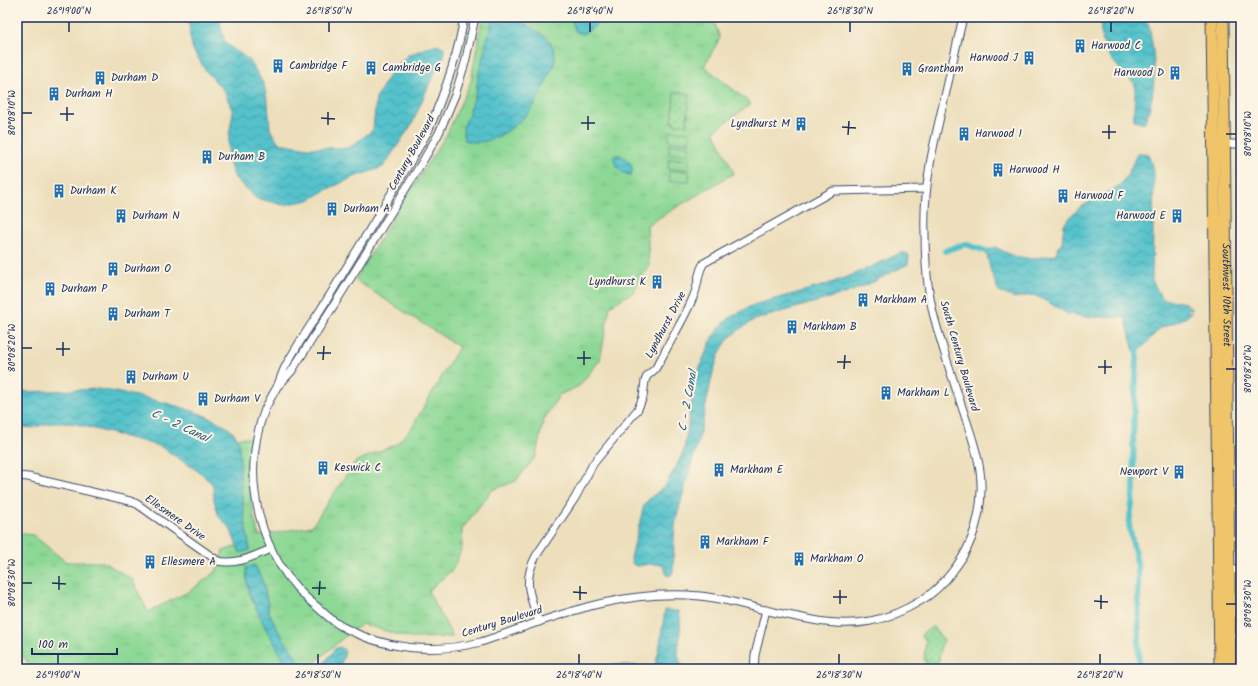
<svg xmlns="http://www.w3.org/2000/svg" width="1258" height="686" viewBox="0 0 1258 686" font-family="Kalam,sans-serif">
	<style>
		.grass { fill: url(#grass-tufts); stroke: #54847a }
		.park { fill: url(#park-dots); stroke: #54847a }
		.pitch { fill: #8dd895; stroke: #54847a }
		.water { fill: url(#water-waves); stroke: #387894 }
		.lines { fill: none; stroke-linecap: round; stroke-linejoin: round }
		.canal { stroke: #55c2cb; stroke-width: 6 }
		.street-casing { stroke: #3a496c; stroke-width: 9 }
		.primary-casing { stroke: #3a496c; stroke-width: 13 }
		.street { stroke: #fff; stroke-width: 7 }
		.primary { stroke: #f0c469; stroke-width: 11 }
		.ticks { fill: none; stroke: #1b2f5e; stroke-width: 1.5 }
		.labels { text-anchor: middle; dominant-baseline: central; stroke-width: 4; stroke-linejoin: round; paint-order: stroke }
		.poi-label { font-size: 11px; fill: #1b2f5e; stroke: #fcf5e5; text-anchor: start }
		.street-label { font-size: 11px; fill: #1b2f5e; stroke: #fcf5e5 }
		.water-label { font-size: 12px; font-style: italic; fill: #2c5b7f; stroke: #fcf5e5 }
		.neatline { fill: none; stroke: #1b2f5e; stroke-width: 1.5 }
		.ticks-label { font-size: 10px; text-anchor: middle; fill: #1b2f5e }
	</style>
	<defs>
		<pattern id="grass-tufts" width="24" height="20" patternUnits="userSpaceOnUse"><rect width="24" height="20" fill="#8dd895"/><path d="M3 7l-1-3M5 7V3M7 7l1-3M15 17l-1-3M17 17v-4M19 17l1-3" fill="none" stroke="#79ba83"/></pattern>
		<pattern id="park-dots" width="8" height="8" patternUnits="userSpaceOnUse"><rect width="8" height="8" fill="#8dd895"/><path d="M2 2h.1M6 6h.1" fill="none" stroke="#79ba83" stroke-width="1.8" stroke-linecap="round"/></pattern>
		<pattern id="water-waves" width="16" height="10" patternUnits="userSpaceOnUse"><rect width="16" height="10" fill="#55c2cb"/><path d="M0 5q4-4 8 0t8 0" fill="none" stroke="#469ea8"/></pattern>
	</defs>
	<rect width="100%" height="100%" fill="#fcf5e5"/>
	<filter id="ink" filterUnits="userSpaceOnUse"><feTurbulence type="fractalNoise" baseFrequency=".025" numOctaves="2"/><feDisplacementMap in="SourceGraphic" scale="8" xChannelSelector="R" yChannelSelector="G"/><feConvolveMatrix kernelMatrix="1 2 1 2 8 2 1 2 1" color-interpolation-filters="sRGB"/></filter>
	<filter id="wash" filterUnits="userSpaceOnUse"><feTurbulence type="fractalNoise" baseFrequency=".012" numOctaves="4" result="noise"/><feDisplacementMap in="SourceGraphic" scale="16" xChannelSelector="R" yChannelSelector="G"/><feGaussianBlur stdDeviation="0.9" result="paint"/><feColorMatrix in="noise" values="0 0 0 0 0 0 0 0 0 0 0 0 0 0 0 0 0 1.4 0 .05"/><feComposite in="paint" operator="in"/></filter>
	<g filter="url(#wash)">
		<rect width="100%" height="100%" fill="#eddfbc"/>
		<!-- grass -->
		<path class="grass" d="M482 17H715L713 19 720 38 704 66 751 104 714 131 734 173 647 225 649 265 633 292 610 306 600 360 579 386 559 395 543 421 536 456 516 481 492 490 462 529V548L453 569 428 591 453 637 410 638 362 624 343 638 307 669H34L17 650V533L33 535 66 562H103L132 579 148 612 188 592 216 572 223 551 249 542 244 522 236 438H250L249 486 254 518 259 536 312 526 355 462 396 444 411 429 459 347 355 280 402 203 447 134 471 81Z"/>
		<!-- park -->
		<g class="park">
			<path d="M674 92 689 93 687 125 672 123Z"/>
			<path d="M933 626 944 641C937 648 943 659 935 667L931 668C921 663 925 650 926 641L921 635Z"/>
		</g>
		<!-- pitch -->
		<g class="pitch">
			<path d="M669 131 689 132V142L669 141Z"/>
			<path d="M669 144 689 145V154H669Z"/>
			<path d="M669 159H689V169H668Z"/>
			<rect x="669" y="171" width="20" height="10"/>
		</g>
		<!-- water -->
		<g class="water">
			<path d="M186 17H220V24L225 43 250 61 264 85 268 104 270 129 279 143 308 148H349L373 130 376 99 391 71 408 55 434 45 444 47V56L433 75 412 124 383 167 354 177 328 189 309 200 283 205 256 198 235 178 228 160 229 136 233 112 225 92 206 71 193 50 190 37 189 23Z"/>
			<path d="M495 17C500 17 506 16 511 17 518 18 526 25 532 28 544 35 553 41 555 55 556 62 552 68 549 75 544 85 540 95 534 105 521 124 489 150 465 140L463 135V128L468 116 476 92 479 72 492 21Z"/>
			<path d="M571 17H601L595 26 583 34 575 31Z"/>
			<path d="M1101 17H1145C1149 23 1150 30 1151 37 1156 65 1156 97 1144 123H1140L1134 120C1133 107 1136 96 1135 84 1113 62 1098 50 1101 17Z"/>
			<path d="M1143 153 1148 154 1154 172 1152 280 1162 299 1186 303 1192 309H1187V312H1192L1187 317 1159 329 1139 351V340L1138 339 1134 351 1125 317H1087L1068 314 1048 302 1034 295 1015 298 999 292 991 272 986 251 995 247 1013 256 1032 259 1054 255 1062 243 1064 224 1080 207 1119 186 1128 174 1137 154Z"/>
			<path d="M619 155C627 158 635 166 631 175 621 174 615 167 614 157L615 156Z"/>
			<path d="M901 253H907L909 256 908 264 869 284 847 293 754 320 743 327 729 338 720 352 713 372 699 438 676 519 674 537 673 572 671 575 667 576C666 574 666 572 665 569 661 560 643 566 636 566L632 563 631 558 644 505 649 499 664 487 676 467 684 450 695 381 703 359 713 337 720 327 728 319 753 305 822 286 855 274Z"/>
			<path d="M98 389C127 394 227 411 238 440 240 448 240 466 240 474 242 500 245 524 250 550L240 553 230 528 219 517 214 500 213 485 201 473 160 446 72 423H49L32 428 17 426V390L27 392Z"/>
			<path d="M255 565 264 585 269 612 279 632 302 666 311 669H286L282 656 266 629 249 593 247 583 246 568Z"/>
			<path d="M665 610 679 611C680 618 681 625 680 631 680 649 673 651 684 669H606L615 664 648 667 655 665 659 650Z"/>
			<path d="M340 647 345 651C340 674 333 669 313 669L321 667 336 648Z"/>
		</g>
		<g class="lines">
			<!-- canal -->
			<g class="canal">
				<path d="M945 251 965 244 986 251"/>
				<path d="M1138 339 1133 435 1134 489 1129 525 1138 568 1139 669"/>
			</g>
		</g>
	</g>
	<g filter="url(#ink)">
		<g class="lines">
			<!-- street casing -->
			<g class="street-casing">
				<g id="street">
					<path d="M464 17C458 56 445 92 429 129 399 183 365 236 333 290 317 316 300 340 285 367 282 373 280 380 277 387 273 394 269 401 265 409 239 477 259 560 316 606 324 613 332 621 341 626 385 650 434 654 481 642 554 617 621 588 700 596 722 598 744 605 765 610 781 614 797 617 813 620 854 628 886 622 922 600 938 590 951 575 962 558 977 533 984 500 980 471 977 448 968 426 961 404 951 374 941 343 933 313 927 287 925 259 925 233 923 186 934 141 945 96 951 69 957 43 963 17"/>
					<path d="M1221 144H1241"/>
					<path d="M279 385 291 372 339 297 424 159 439 133 455 95 465 63 475 17"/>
					<path d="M17 476 28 477 130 501 137 504 218 561C237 565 254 556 271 549"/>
					<path d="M1225 570H1241"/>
					<path d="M539 622C530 596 522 582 536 556L575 498 593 464 638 409 643 397 645 381 647 376 655 369 660 361C671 339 685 318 694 295 699 284 697 272 704 263L833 191 926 189"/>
					<path d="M754 669 755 655 766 610"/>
				</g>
			</g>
			<!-- primary casing -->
			<g class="primary-casing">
				<g id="primary">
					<path d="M1212 17 1220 669"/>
					<path id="s1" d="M1223 17 1230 669"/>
				</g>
			</g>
			<!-- street -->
			<use href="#street" class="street"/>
			<!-- primary -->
			<use href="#primary" class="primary"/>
		</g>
	</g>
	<!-- ticks -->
	<path class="ticks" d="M69 32V22M329 32V22M590 32V22M850 32V22M1111 32V22M22 113H32M60 114H74M321 118 335 119M67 121V107M581 123H595M328 125V112M842 127 856 128M588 130V116M1102 132H1116M1226 134H1236M848 135 849 121M1109 139V125M22 348H32M56 349H70M317 353H331M63 356V342M577 358H591M323 360 324 346M837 362H851M584 365V351M1098 367H1112M844 369 845 355M1226 369H1236M1105 374V360M22 583H32M52 583 66 584M312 588H326M59 590V576M573 592 587 593M319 595 320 581M833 597H847M580 600V586M1094 601 1108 602M840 604V590M1226 604H1236M1101 609V595M58 664V654M318 664V654M579 664V654M839 664V654M1100 664V654"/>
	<!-- icons -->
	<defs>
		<g id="building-bare" transform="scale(1.08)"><path d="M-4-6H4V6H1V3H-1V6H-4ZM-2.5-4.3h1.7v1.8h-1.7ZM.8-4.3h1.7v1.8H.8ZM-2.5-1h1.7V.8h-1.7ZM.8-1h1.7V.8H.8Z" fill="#1f6fb2" stroke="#fcf5e5" stroke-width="2.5" paint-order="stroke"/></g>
	</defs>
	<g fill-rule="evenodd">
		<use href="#building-bare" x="1080" y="46"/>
		<use href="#building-bare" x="1029" y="58"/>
		<use href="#building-bare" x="278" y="66"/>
		<use href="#building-bare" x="371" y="68"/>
		<use href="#building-bare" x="907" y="69"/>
		<use href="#building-bare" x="1175" y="73"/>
		<use href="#building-bare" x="100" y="78"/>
		<use href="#building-bare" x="54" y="94"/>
		<use href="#building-bare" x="801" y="124"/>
		<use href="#building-bare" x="964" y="134"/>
		<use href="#building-bare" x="207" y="157"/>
		<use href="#building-bare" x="998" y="170"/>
		<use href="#building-bare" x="59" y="191"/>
		<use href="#building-bare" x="1063" y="196"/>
		<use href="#building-bare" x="332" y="209"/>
		<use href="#building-bare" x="121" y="216"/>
		<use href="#building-bare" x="1177" y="216"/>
		<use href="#building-bare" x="113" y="269"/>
		<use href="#building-bare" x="657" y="282"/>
		<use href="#building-bare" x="50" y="289"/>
		<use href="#building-bare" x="863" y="300"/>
		<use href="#building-bare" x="113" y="314"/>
		<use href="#building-bare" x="792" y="327"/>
		<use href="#building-bare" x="131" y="377"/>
		<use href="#building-bare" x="886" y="393"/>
		<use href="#building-bare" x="203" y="399"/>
		<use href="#building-bare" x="323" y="468"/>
		<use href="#building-bare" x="719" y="470"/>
		<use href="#building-bare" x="1179" y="472"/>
		<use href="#building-bare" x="705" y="542"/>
		<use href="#building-bare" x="799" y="559"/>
		<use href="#building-bare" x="150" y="562"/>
	</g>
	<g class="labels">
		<!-- poi labels -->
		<g class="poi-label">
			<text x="1091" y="46">Harwood C</text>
			<text x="1018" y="58" text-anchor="end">Harwood J</text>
			<text x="289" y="66">Cambridge F</text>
			<text x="382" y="68">Cambridge G</text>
			<text x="918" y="69">Grantham</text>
			<text x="1164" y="73" text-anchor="end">Harwood D</text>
			<text x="111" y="78">Durham D</text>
			<text x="65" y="94">Durham H</text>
			<text x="790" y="124" text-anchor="end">Lyndhurst M</text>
			<text x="975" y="134">Harwood I</text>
			<text x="218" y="157">Durham B</text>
			<text x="1009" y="170">Harwood H</text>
			<text x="70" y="191">Durham K</text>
			<text x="1074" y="196">Harwood F</text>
			<text x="343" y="209">Durham A</text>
			<text x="132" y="216">Durham N</text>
			<text x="1166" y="216" text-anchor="end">Harwood E</text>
			<text x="124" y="269">Durham O</text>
			<text x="646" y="282" text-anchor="end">Lyndhurst K</text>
			<text x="61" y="289">Durham P</text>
			<text x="874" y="300">Markham A</text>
			<text x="124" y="314">Durham T</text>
			<text x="803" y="327">Markham B</text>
			<text x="142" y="377">Durham U</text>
			<text x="897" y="393">Markham L</text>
			<text x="214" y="399">Durham V</text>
			<text x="334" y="468">Keswick C</text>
			<text x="730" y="470">Markham E</text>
			<text x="1168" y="472" text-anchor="end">Newport V</text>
			<text x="716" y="542">Markham F</text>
			<text x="810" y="559">Markham O</text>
			<text x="161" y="562">Ellesmere A</text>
		</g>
		<!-- street labels -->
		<g class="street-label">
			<text transform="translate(412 153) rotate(-61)">Century Boulevard</text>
			<text stroke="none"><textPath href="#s1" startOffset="278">Southwest 10th Street</textPath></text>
			<text transform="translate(666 325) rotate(-62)">Lyndhurst Drive</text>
			<text transform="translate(959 356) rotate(74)">South Century Boulevard</text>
			<text transform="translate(175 518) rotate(35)">Ellesmere Drive</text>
			<text transform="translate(502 622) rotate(-17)">Century Boulevard</text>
		</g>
		<!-- water labels -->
		<g class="water-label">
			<text transform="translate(688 401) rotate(-80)">C - 2 Canal</text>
			<text transform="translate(180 426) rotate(25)">C - 2 Canal</text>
		</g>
	</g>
	<!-- margin -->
	<rect width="1258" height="686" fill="none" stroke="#fcf5e5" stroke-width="44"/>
	<!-- scale -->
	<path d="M32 648v6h85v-6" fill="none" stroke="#1b2f5e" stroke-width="2"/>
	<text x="38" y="648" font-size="12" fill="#1b2f5e" stroke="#fcf5e5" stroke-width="3" paint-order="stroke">100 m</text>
	<rect x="22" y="22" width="1214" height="642" class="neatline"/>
	<g class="ticks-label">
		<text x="69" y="14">26°19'00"N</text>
		<text x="329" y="14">26°18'50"N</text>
		<text x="590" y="14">26°18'40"N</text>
		<text x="850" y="14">26°18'30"N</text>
		<text x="1111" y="14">26°18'20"N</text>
		<text transform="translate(11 113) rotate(-90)" y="4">80°08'10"W</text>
		<text transform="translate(1247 134) rotate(-90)" y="4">80°08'10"W</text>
		<text transform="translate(11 348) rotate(-90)" y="4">80°08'20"W</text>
		<text transform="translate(1247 369) rotate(-90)" y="4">80°08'20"W</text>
		<text transform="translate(11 583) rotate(-90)" y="4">80°08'30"W</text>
		<text transform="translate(1247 604) rotate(-90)" y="4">80°08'30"W</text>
		<text x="58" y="678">26°19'00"N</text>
		<text x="318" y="678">26°18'50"N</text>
		<text x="579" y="678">26°18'40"N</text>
		<text x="839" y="678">26°18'30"N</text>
		<text x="1100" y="678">26°18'20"N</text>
	</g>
</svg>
